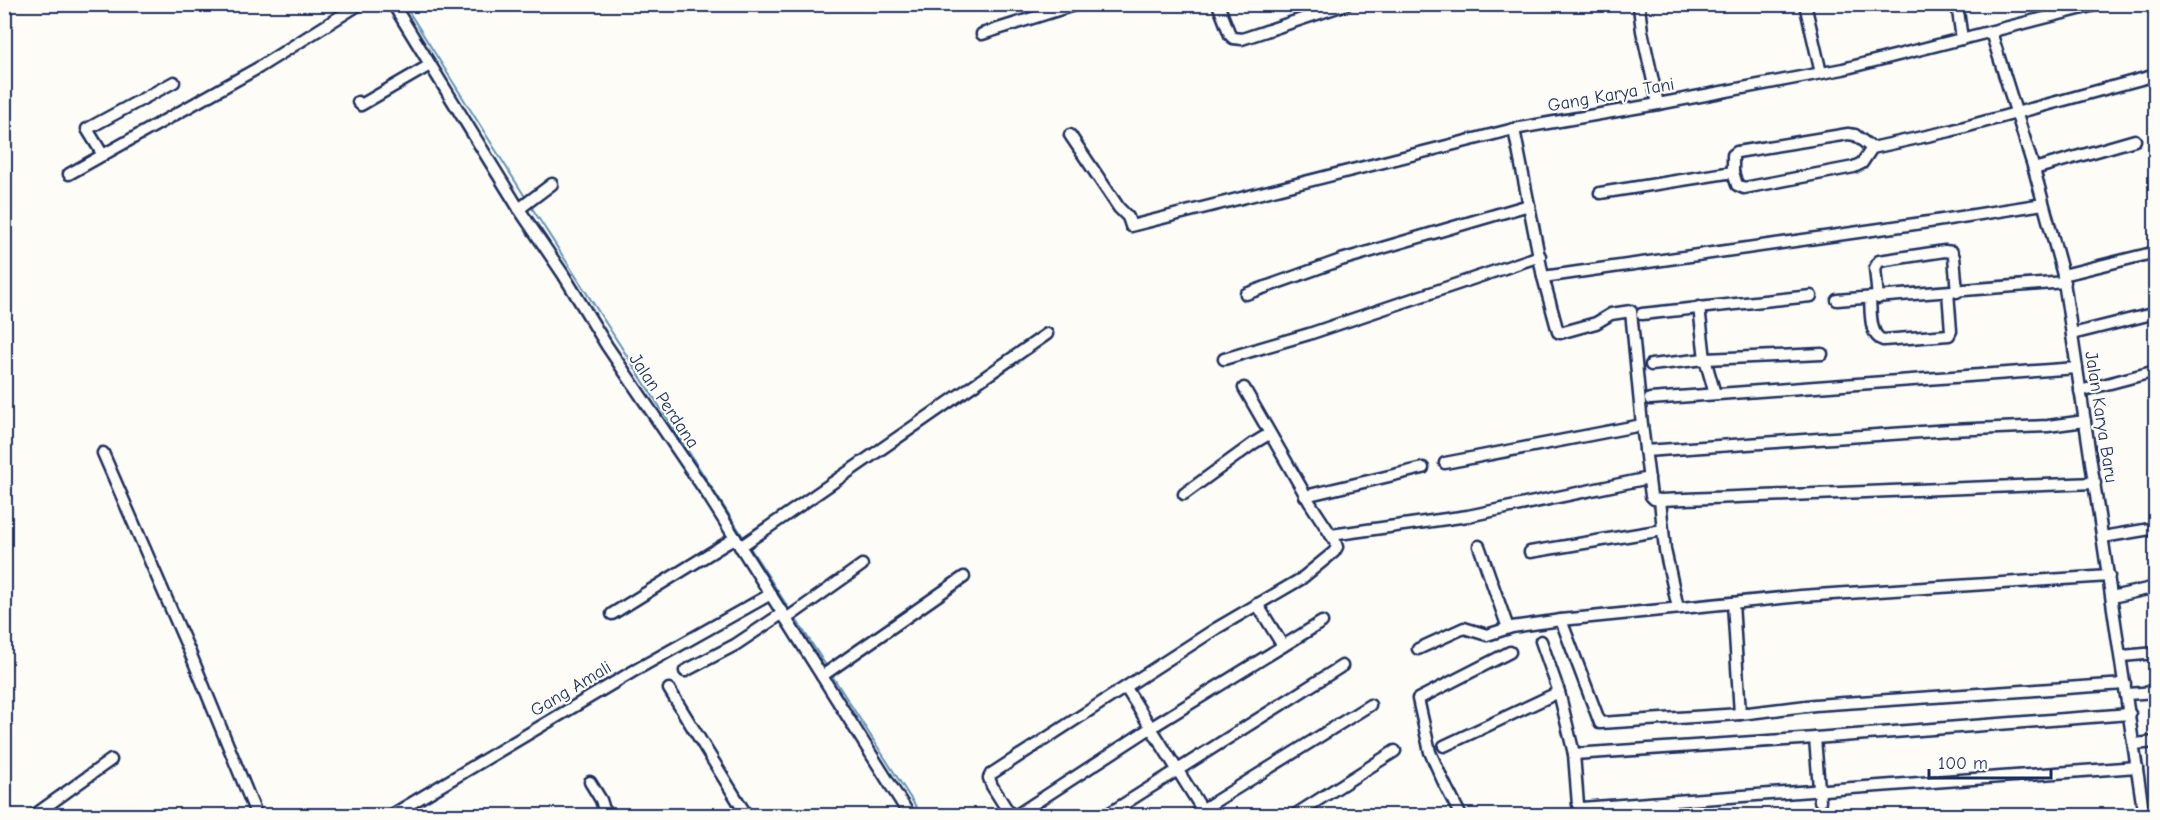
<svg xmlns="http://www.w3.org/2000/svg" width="2160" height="820" viewBox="0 0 2160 820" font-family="'Comic Neue',sans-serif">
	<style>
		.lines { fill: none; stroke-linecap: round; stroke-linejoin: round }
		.stream { stroke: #6194b6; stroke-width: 2 }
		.minor-casing { stroke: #1b2f5e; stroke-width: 15 }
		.minor { stroke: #fdfcf7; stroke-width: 10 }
		.labels { text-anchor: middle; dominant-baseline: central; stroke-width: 4.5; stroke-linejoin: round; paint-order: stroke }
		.street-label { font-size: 18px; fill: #1b2f5e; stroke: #fdfcf7 }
	</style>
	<rect width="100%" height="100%" fill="#fdfcf7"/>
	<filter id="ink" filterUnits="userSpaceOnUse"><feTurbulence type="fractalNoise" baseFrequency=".0167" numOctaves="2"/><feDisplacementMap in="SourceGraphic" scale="12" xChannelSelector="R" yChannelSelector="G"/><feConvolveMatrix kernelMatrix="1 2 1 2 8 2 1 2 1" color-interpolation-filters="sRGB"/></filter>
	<g filter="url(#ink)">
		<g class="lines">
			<!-- stream -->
			<g class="stream">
				<path d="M404 4 527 200"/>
				<path d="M530 205 744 538"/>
				<path d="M749 546 791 612"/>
				<path d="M794 616 827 667"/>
				<path d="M831 674 922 816"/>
			</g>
			<!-- minor casing -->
			<g class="minor-casing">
				<g id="minor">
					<path d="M393 4 519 209 563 274 607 346 708 495 910 816"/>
					<path d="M1218 4 1230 35 1233 38 1242 39 1347 4"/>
					<path d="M1805 4 1821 73"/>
					<path d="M1957 4 1962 39"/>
					<path d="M1639 7 1642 31 1658 104"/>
					<path d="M1991 32 2034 169 2063 275 2144 816"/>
					<path d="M982 34 1077 4"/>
					<path d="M358 102 361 105 430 65"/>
					<path d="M1514 129 1543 277 1558 332 1560 333 1596 323 1611 314 1631 311 1642 425 1651 496 1654 499 1660 500 1665 550 1678 608"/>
					<path d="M1070 135 1119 208 1128 217 1131 226 1514 129 1658 104 1843 69 2099 4"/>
					<path d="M103 155 87 129 174 82"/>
					<path d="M2034 169 2135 140"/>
					<path d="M1733 172V155L1737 152 1848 134 1855 135 1872 148"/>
					<path d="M69 174 258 68 360 4"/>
					<path d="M1600 193 1733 172 1737 185 1744 188 1854 167 1862 163 1872 148 1950 131 2156 75"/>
					<path d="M519 209 552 184"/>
					<path d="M2063 275 2156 252"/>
					<path d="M1543 277 1936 221 2043 204"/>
					<path d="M1246 294 1341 260 1529 205"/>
					<path d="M1870 298C1871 311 1869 336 1883 340L1949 335 1951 331 1948 292"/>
					<path d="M1878 298 1875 268 1879 261 1945 251 1952 252 1954 257 1957 292"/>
					<path d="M1837 300 2065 282"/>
					<path d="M1699 307 1705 359 1715 394"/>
					<path d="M1642 314 1811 296"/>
					<path d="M2072 334 2156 313"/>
					<path d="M1224 359 1309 334 1540 256"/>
					<path d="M1651 365 1705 359 1822 354"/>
					<path d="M2080 391 2156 371"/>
					<path d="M1650 399 2077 368"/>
					<path d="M1645 451 1950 430 2048 426 2085 421"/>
					<path d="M103 453 191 655 257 816"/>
					<path d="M1445 463 1642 425"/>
					<path d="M1184 494 1254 443 1269 434"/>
					<path d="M1305 496 1423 468"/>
					<path d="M1660 500 2095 483"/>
					<path d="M1331 535 1468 516 1649 478"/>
					<path d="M2103 537 2156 528"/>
					<path d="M1479 546 1508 628"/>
					<path d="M740 547 1047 334"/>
					<path d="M1530 552 1663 530"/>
					<path d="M2112 597 2156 587"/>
					<path d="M1733 603 1740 714"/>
					<path d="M1257 604 1283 646"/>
					<path d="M612 614 735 538"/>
					<path d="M786 619 862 565"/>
					<path d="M1561 620 1600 723 1740 714 1815 705 2125 684"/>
					<path d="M1541 641 1559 692 1574 754 1578 805 1581 808 2137 767"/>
					<path d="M1418 649 1464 628 1487 635 1512 627 1561 620 1801 596 2109 576"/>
					<path d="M2122 656 2156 653"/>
					<path d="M685 671 735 645 783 613"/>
					<path d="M822 676 964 577"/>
					<path d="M1126 688 1202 809"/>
					<path d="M669 689 747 816"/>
					<path d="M2127 694 2156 692"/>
					<path d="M1815 738 1820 801"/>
					<path d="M2134 744 2156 742"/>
					<path d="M1444 746 1559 692"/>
					<path d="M1574 754 1815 738 2130 714"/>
					<path d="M590 782 601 800 606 816"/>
					<path d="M33 816 111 760"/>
					<path d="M390 816 632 672 771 594"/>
					<path d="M1011 816 992 786 989 778 991 774 1217 628 1301 579 1334 552 1337 547 1335 541 1310 503 1244 388"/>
					<path d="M1015 816 1152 727 1322 622"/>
					<path d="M1105 816 1342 666"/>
					<path d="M1192 816 1370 705"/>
					<path d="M1293 816 1395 751"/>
					<path d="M1461 816 1444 783 1430 752 1418 699 1510 652"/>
				</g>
			</g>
			<!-- minor -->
			<use href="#minor" class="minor"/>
		</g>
	</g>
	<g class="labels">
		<!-- street labels -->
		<g class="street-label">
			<text transform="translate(1611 95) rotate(-10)">Gang Karya Tani</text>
			<text transform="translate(664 401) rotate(56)">Jalan Perdana</text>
			<text transform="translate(2101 417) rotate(81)">Jalan Karya Baru</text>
			<text transform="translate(571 689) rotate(-31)">Gang Amali</text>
		</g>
	</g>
	<!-- margin -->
	<rect width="2160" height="820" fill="none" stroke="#fdfcf7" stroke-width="24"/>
	<rect x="12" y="12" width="2136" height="796" fill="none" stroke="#1b2f5e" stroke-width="2" filter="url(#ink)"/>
	<!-- scale -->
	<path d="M1929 769v9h122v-9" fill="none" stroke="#1b2f5e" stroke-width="3"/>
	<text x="1938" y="769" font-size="18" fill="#1b2f5e" stroke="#fdfcf7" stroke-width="4.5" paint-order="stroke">100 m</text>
</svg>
